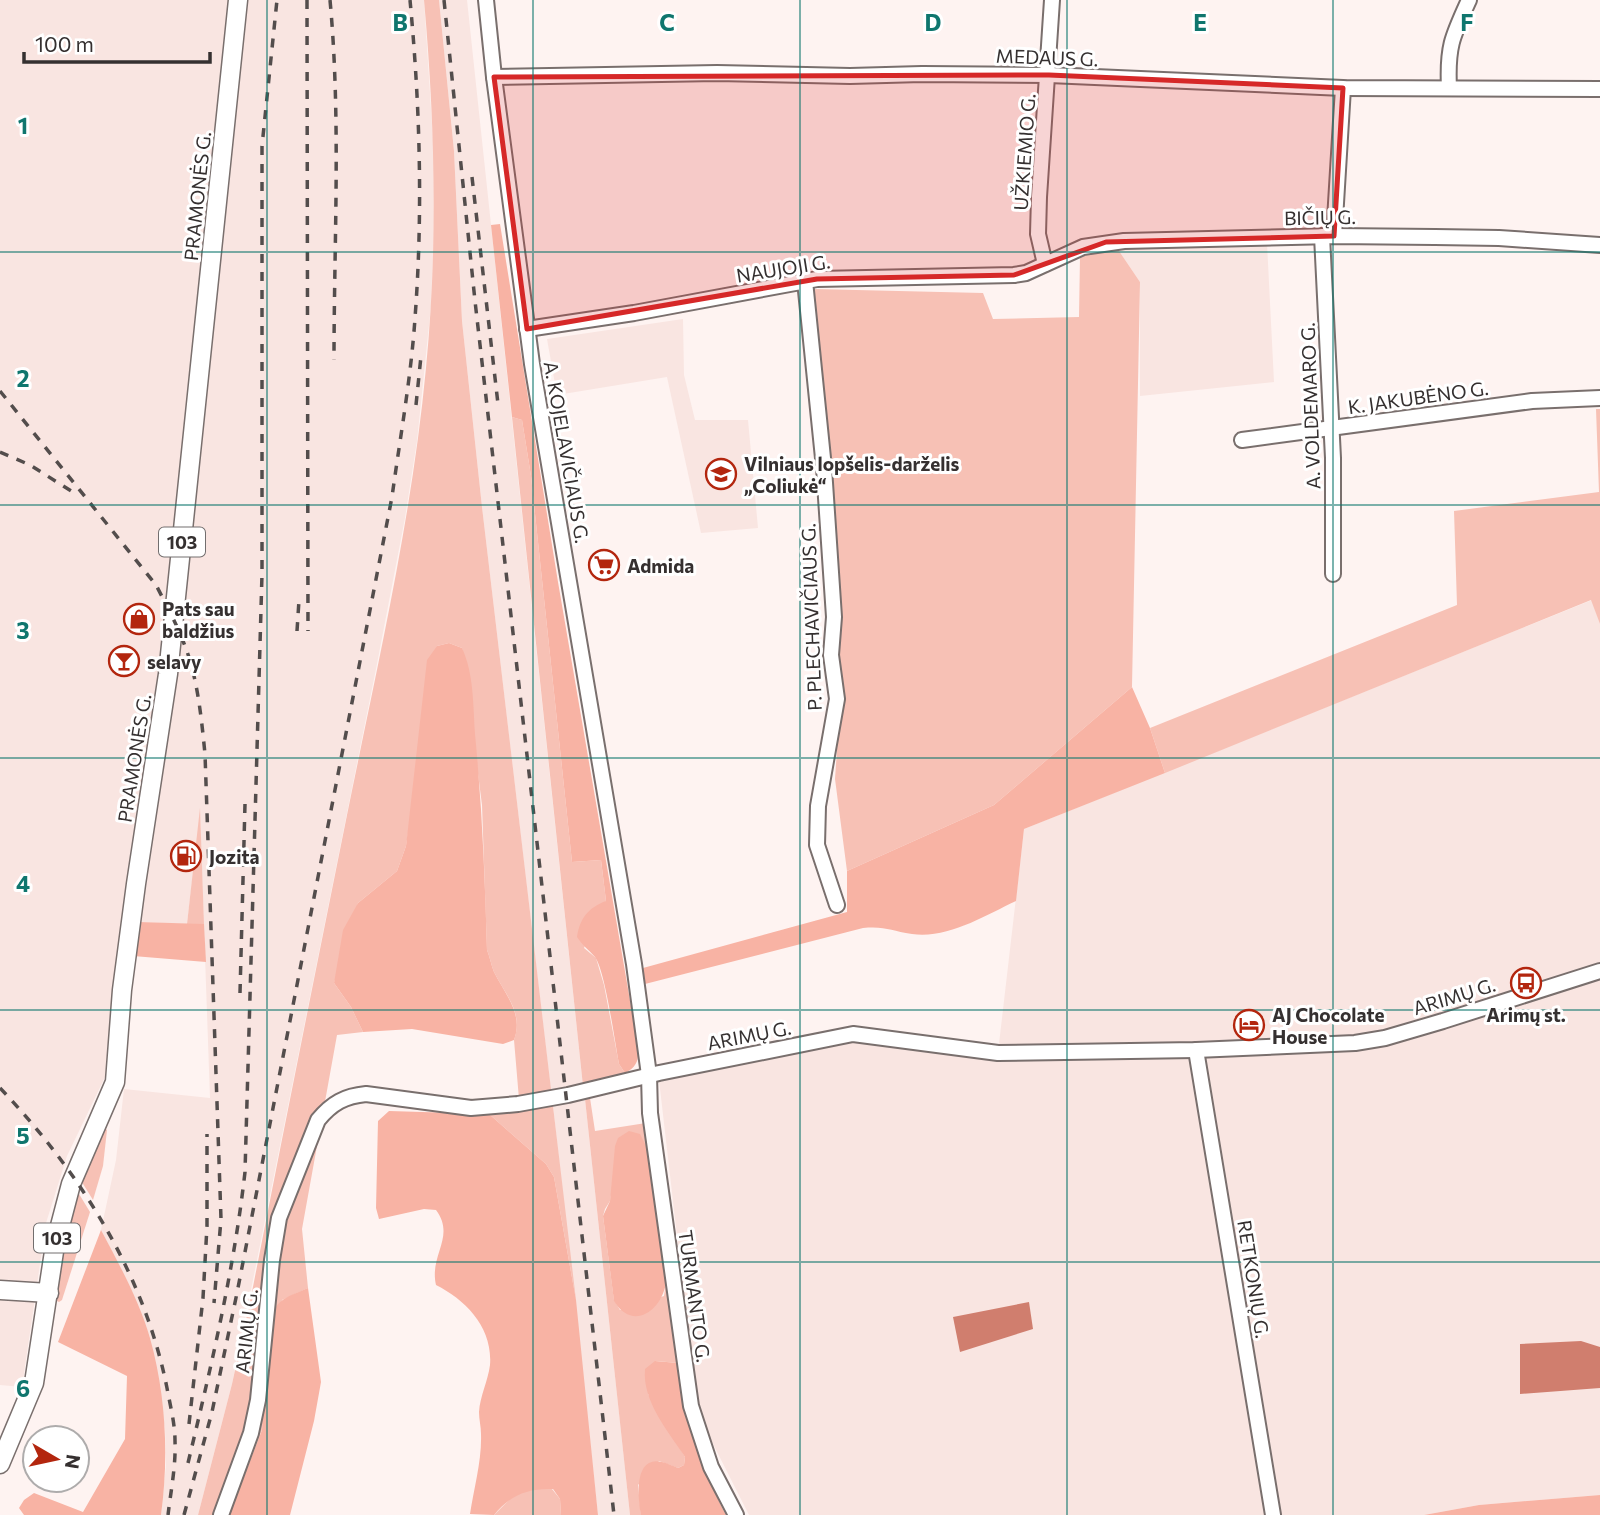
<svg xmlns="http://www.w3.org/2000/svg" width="1600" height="1515" viewBox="0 0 1600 1515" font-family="Commissioner,sans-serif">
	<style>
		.built { fill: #f9e5e1 }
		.green { fill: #f7c1b5 }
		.forest { fill: #f8b3a4 }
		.water { fill: #d07e6e }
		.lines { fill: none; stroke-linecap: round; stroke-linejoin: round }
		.minor-casing { stroke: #796f6d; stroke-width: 18 }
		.major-casing { stroke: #796f6d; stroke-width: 21 }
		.minor { stroke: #fff; stroke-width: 14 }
		.major { stroke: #fff; stroke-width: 18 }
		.rail { stroke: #534d4c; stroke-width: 3.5; stroke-dasharray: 9 9; stroke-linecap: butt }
		.marked { fill: #d62828; fill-opacity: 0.2; stroke: #d62828; stroke-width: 5; stroke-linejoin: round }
		.grid { fill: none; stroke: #0f766e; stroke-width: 2; stroke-opacity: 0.55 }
		.labels { text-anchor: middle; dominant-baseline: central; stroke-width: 6; stroke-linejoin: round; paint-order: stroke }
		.shield { fill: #fff; stroke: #726e6e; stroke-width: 2 }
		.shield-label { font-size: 18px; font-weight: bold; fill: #353030 }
		.street-label { font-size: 19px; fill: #353030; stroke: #fff }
		.poi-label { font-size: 19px; font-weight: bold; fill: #353030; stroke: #fff; text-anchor: start }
		.grid-label { font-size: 23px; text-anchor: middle; font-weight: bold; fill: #0f766e; stroke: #fff; stroke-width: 6; stroke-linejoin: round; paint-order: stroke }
	</style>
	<rect width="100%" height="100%" fill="#fef3f1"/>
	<!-- built -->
	<g class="built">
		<path d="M0 0H230L167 606 113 989 105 1077 67 1156 46 1223 22 1387 0 1385Z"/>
		<path d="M248 0H424L434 155V233L431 306 417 441 405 518 376 669 232 1384 198 1515H161L166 1465 165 1428 150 1338 130 1287 101 1230 116 1160 124 1089 210 1098 200 815 187 924 139 922 178 648Z"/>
		<path d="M439 0H467L583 1086 551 1091 482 507 462 321 454 151Z"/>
		<path d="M1267 243 1274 382 1140 396V282L1115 245Z"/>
		<path d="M683 319 684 375 695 420H748L758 528 701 533 667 377 557 395 547 339Z"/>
		<path d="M1592 600 1600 624V1495L1479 1505 1424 1515H749L709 1436 696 1400 659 1080 834 1043 850 1042 997 1061 1024 829Z"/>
		<path d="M585 1099 630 1515H598L553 1105Z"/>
	</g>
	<!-- green -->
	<g class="green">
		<path d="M424 0H439L454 151 462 321 482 507 576 1300 554 1177 546 1164 489 1114 520 1111 514 1040C524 1013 505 994 494 972 491 965 490 957 487 950L482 805 462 648 449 643 437 646 406 846 397 871 358 903 334 983 351 1007 363 1032 337 1035 302 1229 308 1288 282 1300 262 1430 229 1515H198L232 1384 252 1292C283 1133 315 974 347 815 377 667 412 518 426 368 438 245 435 123 424 0Z"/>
		<path d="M1115 245 1140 282 1132 687 994 805 847 871 835 779 841 691 837 669V609L814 289 983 293 993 319 1079 317 1080 257 1095 249Z"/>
		<path d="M1596 409H1600V624L1591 600 1165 773 1150 728 1457 605 1454 511 1599 492Z"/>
		<path d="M512 417 522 420 531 476 572 862 601 860 606 901 584 948 596 958 604 985 619 1064 625 1073 583 1086Z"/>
		<path d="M200 808 204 924H187Z"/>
		<path d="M590 1098 595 1131 646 1123 649 1152 612 1189 610 1201 605 1209 603 1216 614 1300 620 1310 664 1296 666 1283 678 1363 656 1361 648 1394 685 1457 684 1465 678 1468 659 1461 638 1485 641 1515H630L585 1099Z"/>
		<path d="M105 1128 107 1130 103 1166 93 1200 80 1179Z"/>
		<path d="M76 1189 90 1212 62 1300 59 1302 55 1300 66 1232Z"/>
		<path d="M536 1488 552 1489 560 1499 561 1515H494L514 1495Z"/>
	</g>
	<!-- forest -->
	<g class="forest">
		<path d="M500 224 558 582 638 1047C639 1060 637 1067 625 1073L619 1064C615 1043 605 970 595 957 589 950 582 945 577 937 580 918 588 908 606 901L601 860 572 862 531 476 522 420 512 417 491 225Z"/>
		<path d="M449 643 462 648C474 674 473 705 475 734 482 806 485 878 487 950 490 957 491 965 494 972 505 994 524 1014 514 1040L503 1044 412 1029 363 1032 351 1007 334 983 343 930 358 903 397 871 406 846 427 660 437 646Z"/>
		<path d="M1132 687 1150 728 1165 773 1024 829 1016 901C984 916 948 939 912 934 891 931 886 926 863 928L645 984 643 968 847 912V871L994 805Z"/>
		<path d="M139 922 204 924 206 962 133 956Z"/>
		<path d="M389 1111 489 1114 546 1164 554 1177 576 1300 598 1515H561L560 1499 553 1489C528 1488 510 1495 494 1515L470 1514C474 1488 482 1460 481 1434 481 1427 479 1419 479 1412 480 1396 488 1381 490 1365 493 1328 466 1300 436 1285 429 1254 456 1237 436 1210L424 1209 379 1219 376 1208 378 1121Z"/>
		<path d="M629 1131 640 1134 649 1152 666 1283C661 1312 632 1331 614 1301L603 1216 610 1201 615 1146 618 1138Z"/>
		<path d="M101 1230C119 1264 139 1300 150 1338 166 1396 169 1456 161 1515H24L19 1508 24 1500 34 1493 83 1512 125 1439 127 1376 58 1342Z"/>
		<path d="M308 1288 321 1382 314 1421 290 1515H229L262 1430 270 1321C276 1298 288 1297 308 1288Z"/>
		<path d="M655 1361 678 1363C691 1416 700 1467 726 1515H641C638 1499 633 1455 662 1462 667 1463 673 1466 678 1468L684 1465 685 1457C668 1431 642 1401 645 1369Z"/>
		<path d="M1600 1495V1515H1424L1479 1505Z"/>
	</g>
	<!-- water -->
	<g class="water">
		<path d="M1029 1302 1033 1329 960 1352 953 1317Z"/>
		<path d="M1581 1341 1600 1347V1388L1520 1394V1344Z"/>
	</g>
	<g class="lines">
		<!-- minor casing -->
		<g class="minor-casing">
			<g id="minor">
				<path d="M486 0 494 77 532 364 634 964 649 1075 650 1113 691 1406 711 1467 736 1515"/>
				<path d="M494 77 717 73 850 76 922 74 1049 75 1343 88 1600 89"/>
				<path d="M1449 88C1447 47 1452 37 1469 0"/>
				<path d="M1322 236 1333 458V574"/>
				<path d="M1334 236 1343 88"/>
				<path d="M1045 264 1038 234 1039 197 1052 0"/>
				<path d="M805 281 824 468 834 617 831 655 837 699 818 806 817 845 837 905"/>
				<path d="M527 329 634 313 817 279 1014 275 1026 273 1083 247 1124 241 1334 236 1435 237 1499 238 1600 245"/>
				<path d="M1242 440 1532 401 1600 398"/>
				<path d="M1196 1050 1273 1515"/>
				<path d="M221 1515 251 1433 258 1400 272 1260 279 1218 318 1120C332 1103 345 1096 366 1094L471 1108 518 1104 568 1095 659 1073 853 1034 998 1053 1196 1050 1355 1043 1385 1038 1443 1021 1600 971"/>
			</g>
		</g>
		<!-- major casing -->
		<g class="major-casing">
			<g id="major">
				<path d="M0 1290 49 1293"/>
				<path d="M0 1464 34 1383 55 1245 71 1184 115 1082 122 990 136 884 168 674 238 0"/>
			</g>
		</g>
		<!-- minor -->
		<use href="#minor" class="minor"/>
		<!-- major -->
		<use href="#major" class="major"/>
		<!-- rail -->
		<g class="rail">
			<path d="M307 0 308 631"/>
			<path d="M330 0C341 119 334 241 334 360"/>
			<path d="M444 0 475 301 614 1515"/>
			<path d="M472 177 498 404"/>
			<path d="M0 391 156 585C169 610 183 636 191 664 199 693 202 724 205 754L221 1219 214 1303"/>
			<path d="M416 405 421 356"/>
			<path d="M0 452 30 465 76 494"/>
			<path d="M297 631 299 600"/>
			<path d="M240 993 245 804"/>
			<path d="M0 1088C80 1172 144 1273 167 1388 170 1405 175 1423 175 1441 176 1465 171 1490 168 1515"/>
			<path d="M189 1424 203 1298 207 1226V1134"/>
			<path d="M188 1463C211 1367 234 1270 245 1172L262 574V146L277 0"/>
			<path d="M184 1515 212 1412 237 1293 392 497C400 438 411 378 415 318 423 212 420 106 410 0"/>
		</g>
	</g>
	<!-- marked area -->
	<path class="marked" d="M1049 75 1343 88 1334 236 1106 242 1014 275 817 279 527 329 494 77Z"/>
	<!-- grid -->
	<path class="grid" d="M267 0V1515M533 0V1515M800 0V1515M1067 0V1515M1333 0V1515M0 252H1600M0 505H1600M0 758H1600M0 1010H1600M0 1262H1600"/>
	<!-- icons -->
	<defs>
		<g id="school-ring" transform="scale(1.575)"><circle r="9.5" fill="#fff" stroke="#b3260e" stroke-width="1.5"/><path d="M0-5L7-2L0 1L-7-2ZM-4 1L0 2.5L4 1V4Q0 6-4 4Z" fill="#b3260e"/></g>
		<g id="supermarket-ring" transform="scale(1.575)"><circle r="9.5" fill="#fff" stroke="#b3260e" stroke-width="1.5"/><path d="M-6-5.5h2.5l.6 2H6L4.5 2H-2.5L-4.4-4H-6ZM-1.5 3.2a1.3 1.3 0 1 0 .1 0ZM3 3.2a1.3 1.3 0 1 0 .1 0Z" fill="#b3260e"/></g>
		<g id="shop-ring" transform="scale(1.575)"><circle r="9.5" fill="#fff" stroke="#b3260e" stroke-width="1.5"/><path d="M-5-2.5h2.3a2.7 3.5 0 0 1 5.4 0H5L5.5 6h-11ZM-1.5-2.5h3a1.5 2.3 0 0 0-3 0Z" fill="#b3260e"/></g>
		<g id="bar-ring" transform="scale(1.575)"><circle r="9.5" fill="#fff" stroke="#b3260e" stroke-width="1.5"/><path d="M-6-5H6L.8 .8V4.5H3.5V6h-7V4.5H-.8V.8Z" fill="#b3260e"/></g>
		<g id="fuel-ring" transform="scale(1.575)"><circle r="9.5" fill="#fff" stroke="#b3260e" stroke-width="1.5"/><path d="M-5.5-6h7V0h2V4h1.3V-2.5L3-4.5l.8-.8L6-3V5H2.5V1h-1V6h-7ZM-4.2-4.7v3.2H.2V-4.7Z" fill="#b3260e"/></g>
		<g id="bus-ring" transform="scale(1.575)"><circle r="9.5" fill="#fff" stroke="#b3260e" stroke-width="1.5"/><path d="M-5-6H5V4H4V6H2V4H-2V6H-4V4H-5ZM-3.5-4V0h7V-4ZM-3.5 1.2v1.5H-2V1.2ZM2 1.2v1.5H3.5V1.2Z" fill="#b3260e"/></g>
		<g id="hotel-ring" transform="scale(1.575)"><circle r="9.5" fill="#fff" stroke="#b3260e" stroke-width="1.5"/><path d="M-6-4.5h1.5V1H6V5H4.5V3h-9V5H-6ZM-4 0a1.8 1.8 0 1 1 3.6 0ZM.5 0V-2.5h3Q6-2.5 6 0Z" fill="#b3260e"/></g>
	</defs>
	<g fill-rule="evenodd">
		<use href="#school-ring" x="721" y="474"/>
		<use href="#supermarket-ring" x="604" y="565"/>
		<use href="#shop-ring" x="139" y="619"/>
		<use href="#bar-ring" x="124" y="661"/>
		<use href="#fuel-ring" x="186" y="856"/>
		<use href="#bus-ring" x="1526" y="983"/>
		<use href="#hotel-ring" x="1249" y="1025"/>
	</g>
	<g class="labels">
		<!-- shield labels -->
		<g class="shield">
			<rect x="159" y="527.5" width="46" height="29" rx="5"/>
			<rect x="34" y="1223.5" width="46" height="29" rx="5"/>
		</g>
		<g class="shield-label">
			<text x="182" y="542">103</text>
			<text x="57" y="1238">103</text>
		</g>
		<!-- street labels -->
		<g class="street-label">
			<text transform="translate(1047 57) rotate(2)">MEDAUS G.</text>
			<text transform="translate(1024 152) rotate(-86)">UŽKIEMIO G.</text>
			<text transform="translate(197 196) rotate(-84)">PRAMONĖS G.</text>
			<text transform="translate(1320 217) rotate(-1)">BIČIŲ G.</text>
			<text transform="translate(783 268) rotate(-9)">NAUJOJI G.</text>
			<text transform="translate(1418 397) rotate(-8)">K. JAKUBĖNO G.</text>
			<text transform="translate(1310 406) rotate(-92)">A. VOLDEMARO G.</text>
			<text transform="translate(567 452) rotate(80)">A. KOJELAVIČIAUS G.</text>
			<text transform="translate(811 617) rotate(-92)">P. PLECHAVIČIAUS G.</text>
			<text transform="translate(134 758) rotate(-81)">PRAMONĖS G.</text>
			<text transform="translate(1454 996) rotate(-17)">ARIMŲ G.</text>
			<text transform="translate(749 1035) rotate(-11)">ARIMŲ G.</text>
			<text transform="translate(1254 1279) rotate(81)">RETKONIŲ G.</text>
			<text transform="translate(695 1296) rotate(82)">TURMANTO G.</text>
			<text transform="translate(246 1331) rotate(-84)">ARIMŲ G.</text>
		</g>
		<!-- poi labels -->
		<g class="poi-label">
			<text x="744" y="463">Vilniaus lopšelis-darželis<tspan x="744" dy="22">„Coliukė“</tspan></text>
			<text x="627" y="565">Admida</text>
			<text x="162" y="608">Pats sau<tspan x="162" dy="22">baldžius</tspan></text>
			<text x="147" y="661">selavy</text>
			<text x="209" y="856">Jozita</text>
			<text x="1272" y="1014">AJ Chocolate<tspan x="1272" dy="22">House</tspan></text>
			<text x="1526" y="1014" text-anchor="middle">Arimų st.</text>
		</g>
	</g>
	<g class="grid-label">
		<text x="400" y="31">B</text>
		<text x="667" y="31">C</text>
		<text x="933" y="31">D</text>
		<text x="1200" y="31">E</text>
		<text x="1467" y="31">F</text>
		<text x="23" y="134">1</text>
		<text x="23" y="387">2</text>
		<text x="23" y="639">3</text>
		<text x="23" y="892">4</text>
		<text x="23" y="1144">5</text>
		<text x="23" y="1397">6</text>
	</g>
	<!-- north arrow -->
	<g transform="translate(56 1459) rotate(99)"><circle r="33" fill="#ffffff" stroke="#aeacac" stroke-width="2"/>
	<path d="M0-5L12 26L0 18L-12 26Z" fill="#b3260e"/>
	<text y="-10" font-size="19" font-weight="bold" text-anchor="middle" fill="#353030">N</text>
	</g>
	<!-- scale -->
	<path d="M24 52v10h186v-10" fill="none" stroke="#353030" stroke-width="3.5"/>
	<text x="35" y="52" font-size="21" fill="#353030" stroke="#ffffff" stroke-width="5" paint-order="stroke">100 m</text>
</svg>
